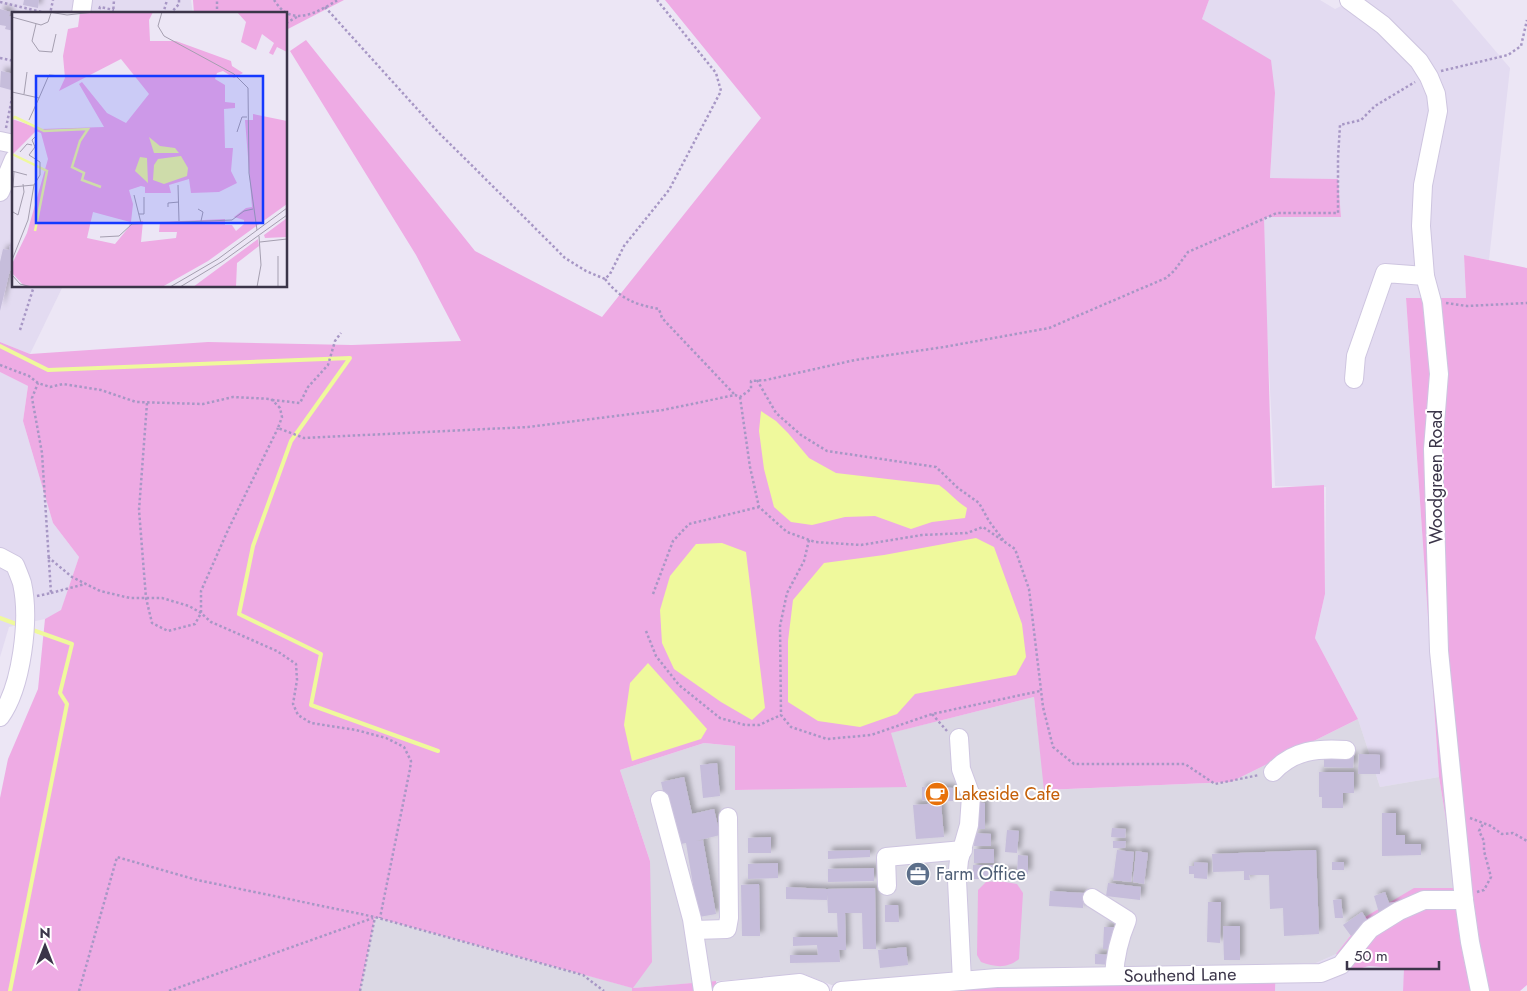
<svg xmlns="http://www.w3.org/2000/svg" width="1527" height="991" viewBox="0 0 1527 991" font-family="Jost,sans-serif">
	<style>
		.residential { fill: #e3dbf1 }
		.industrial { fill: #dbd8e4 }
		.green { fill: #eeabe4 }
		.water { fill: #eff99c }
		.lines { fill: none; stroke-linecap: round; stroke-linejoin: round }
		.stream { stroke: #eff99c; stroke-width: 4 }
		.building { fill: #c6bddb; filter: url(#shadow) }
		.minor-casing { stroke: #cec5e0; stroke-width: 20 }
		.path { stroke: #a797c5; stroke-width: 2.5; stroke-dasharray: 2.5 2.5; stroke-linecap: butt }
		.minor { stroke: #fff; stroke-width: 18 }
		.labels { text-anchor: middle; dominant-baseline: central; stroke-width: 4; stroke-linejoin: round; paint-order: stroke }
		.street-label { font-size: 18px; fill: #3b3549; stroke: #fff }
		.food-label { font-size: 18px; fill: #c56008; stroke: #fff; text-anchor: start }
		.service-label { font-size: 18px; fill: #4e5e75; stroke: #fff; text-anchor: start }
		.inset-river { fill: none; stroke: #eff99c; stroke-width: 2.5 }
		.inset-road { fill: none; stroke: #a59fb0; stroke-width: 1 }
		.view { fill: #1439ff; fill-opacity: 0.15; stroke: #1439ff; stroke-width: 2.5 }
		.inset-edge { fill: none; stroke: #3b3549; stroke-width: 2.5 }
	</style>
	<defs>
		<filter id="shadow"><feDropShadow dx="4" dy="-4" stdDeviation="2.5" flood-color="#0004"/></filter>
	</defs>
	<rect width="100%" height="100%" fill="#ece6f5"/>
	<!-- residential -->
	<g class="residential">
		<path d="M0 0H191L193 14H14V286H63L30 354 0 342Z"/>
		<path d="M1209 0H1320L1335 9 1353 0H1452L1510 68 1489 260 1464 255 1466 298 1406 299 1439 777 1380 787 1358 719 1315 638 1325 594 1326 487 1275 486 1265 293 1264 217H1341L1338 179 1270 178 1275 93 1202 19Z"/>
		<path d="M0 372 28 386 23 421 53 523 79 557 61 611 45 619 9 627 0 657Z"/>
		<path d="M1336 954 1355 970 1369 966 1405 969 1403 991H1275L1276 965 1316 963Z"/>
	</g>
	<!-- industrial -->
	<path class="industrial" d="M1034 697 1045 790 1231 782 1358 719 1380 787 1439 777 1457 888 1365 917 1336 954 1316 963 834 986 804 974 633 988 632 991H360L375 917 633 988 650 861 620 770 704 743 735 746V790L907 786 890 733Z"/>
	<!-- green -->
	<g class="green">
		<path d="M193 0H344L286 30V14H194Z"/>
		<path d="M665 0H1209L1202 19 1271 60 1275 93 1270 178 1338 179 1341 217H1264L1272 488 1324 485 1325 594 1315 638 1358 719 1231 782 1044 790 1034 697 891 733 907 787 735 790V746L704 743 620 770 650 861 652 962 633 988 716 981 718 991H632V988L375 917 360 991H0V798L8 759 38 689 45 619 61 610 79 557 53 523 23 421 28 386 0 372V342L30 354 208 342 352 345 461 341 416 255 290 51 306 40 475 251 602 317 761 118Z"/>
		<path d="M1464 255 1527 268V985L1520 991H1403L1404 969 1369 966 1355 970 1336 954 1365 917 1414 888H1457L1439 777 1406 298H1466Z"/>
		<path d="M999 881 1017 884 1023 893 1019 959C1007 969 995 967 981 962L977 955 978 890 986 882Z"/>
		<path d="M1276 965 1275 991H834V986Z"/>
	</g>
	<!-- water -->
	<g class="water">
		<path d="M761 411 776 421 788 433 809 458 836 473 939 485C949 492 956 501 967 508L965 518 932 522 911 529 875 516 845 517 812 525 791 522 774 507 764 469 759 431Z"/>
		<path d="M976 538 994 547 1022 624 1026 657 1016 675 915 694 897 714 860 727 818 721 788 702V641L793 600 824 563 884 555Z"/>
		<path d="M722 543 746 552 765 708 752 720 721 702 674 669 662 643 660 610 670 576 696 544Z"/>
		<path d="M648 663 707 729 701 739 632 761 624 725 630 683Z"/>
	</g>
	<g class="lines">
		<!-- stream -->
		<g class="stream">
			<path d="M0 346 48 370 350 358 291 441 253 546 239 614 321 654 311 705 438 751"/>
			<path d="M0 618 19 625"/>
			<path d="M10 991 67 704 60 693 72 644 30 629"/>
		</g>
	</g>
	<!-- building -->
	<g class="building">
		<path d="M24 0H39L38 8 23 5Z"/>
		<path d="M0 9 10 12 9 16 14 17V31L5 29 6 26 0 25Z"/>
		<path d="M1 71 14 74 11 90 0 87Z"/>
		<path d="M13 233 14 271 10 270 0 311V262L3 249 9 250Z"/>
		<path d="M1359 754 1380 755V774H1358Z"/>
		<path d="M1324 755 1354 756 1353 768 1324 767Z"/>
		<path d="M717 763 720 796 703 798 700 765Z"/>
		<path d="M1319 772H1354V793H1343V808H1322V797H1319Z"/>
		<path d="M684 777 692 814 714 809 720 835 696 841 703 840 716 914 699 917 688 892 694 891 686 843 675 845 661 782Z"/>
		<path d="M922 787 953 788V801L922 800Z"/>
		<path d="M974 802 985 803V829H974Z"/>
		<path d="M941 803 944 837 916 839 913 805Z"/>
		<path d="M1382 813H1396V835H1405V844H1421V855L1382 856Z"/>
		<path d="M1112 828 1126 829 1125 838 1111 837Z"/>
		<path d="M1007 830 1019 831 1017 853 1005 852Z"/>
		<path d="M975 833 991 834V846H974Z"/>
		<path d="M771 837V853H748V838Z"/>
		<path d="M1113 841H1126L1125 848H1113Z"/>
		<rect x="974" y="849" width="20" height="14"/>
		<path d="M870 850V857L828 859V851Z"/>
		<path d="M1117 850 1134 852 1131 882 1113 880Z"/>
		<path d="M1316 850 1319 934 1284 936 1283 908 1270 909 1269 875H1249L1250 880H1244V871L1213 872 1212 854Z"/>
		<path d="M1136 851 1148 853 1144 884 1133 882Z"/>
		<path d="M1018 855 1028 856V874H1017Z"/>
		<path d="M1194 862 1208 863 1207 879 1194 878V874H1189V866H1194Z"/>
		<rect x="1332" y="862" width="12" height="8"/>
		<path d="M778 863V878L748 879V864Z"/>
		<path d="M973 865H994L993 879H973Z"/>
		<path d="M874 868V881L828 882V869Z"/>
		<rect x="912" y="868" width="11" height="12"/>
		<rect x="995" y="871" width="20" height="9"/>
		<path d="M1108 883 1141 887 1140 900 1106 896Z"/>
		<path d="M759 884 760 936H742L741 885Z"/>
		<path d="M786 887 827 889 875 888 876 949H863L862 913H845L846 950H839L840 962 790 963V955H818L817 945 793 946V937H838L837 913H828L827 892V900L786 899Z"/>
		<path d="M1050 891 1084 893 1083 908 1049 906Z"/>
		<path d="M1385 892 1389 903 1394 902 1396 908 1379 913 1374 896Z"/>
		<path d="M1341 899 1343 918H1335L1333 900Z"/>
		<path d="M1208 902H1221L1220 943 1207 942Z"/>
		<path d="M885 905H898L899 922H885Z"/>
		<path d="M1362 912 1369 923 1351 936 1343 925Z"/>
		<path d="M1223 926H1240V960H1224Z"/>
		<path d="M1104 927H1114L1113 949H1103Z"/>
		<path d="M906 947 908 965 880 968 878 950Z"/>
		<path d="M1095 954 1113 955V965L1095 964Z"/>
	</g>
	<g class="lines">
		<!-- minor casing -->
		<g class="minor-casing">
			<g id="minor">
				<path d="M1349 0 1383 25 1419 61 1429 77 1436 94 1438 111 1423 185 1421 226 1425 276 1432 302 1439 374 1433 449 1439 651 1464 900 1470 942 1480 991"/>
				<path d="M81 14 83 0"/>
				<path d="M0 141 14 144"/>
				<path d="M0 192 14 159"/>
				<path d="M1354 379 1356 356 1385 273 1425 276"/>
				<path d="M0 557 15 565C17 570 20 577 22 583 30 619 22 687 0 717"/>
				<path d="M959 738 961 769 971 796 969 825 959 860 957 880 962 981"/>
				<path d="M1273 772C1293 750 1318 748 1346 750"/>
				<path d="M660 800 692 919 703 991"/>
				<path d="M887 886 886 857 963 850"/>
				<path d="M1092 898 1127 920C1119 939 1115 956 1114 976"/>
				<path d="M694 930 727 929 729 918 728 817"/>
				<path d="M722 991 800 983 820 991"/>
				<path d="M841 991 997 978 1321 973 1341 965 1370 929 1399 911 1424 900H1464"/>
			</g>
		</g>
		<!-- path -->
		<g class="path">
			<path d="M274 0C277 4 281 10 285 12 302 23 324 8 338 0"/>
			<path d="M0 2 50 14 53 0"/>
			<path d="M325 7 438 132 531 224 565 258 586 271 605 279 610 274 624 246 669 190 721 91 716 73 657 0"/>
			<path d="M98 14 100 7 114 10"/>
			<path d="M113 14 114 0"/>
			<path d="M163 14 167 0"/>
			<path d="M170 14 179 4V0"/>
			<path d="M217 14V0"/>
			<path d="M286 23 297 17"/>
			<path d="M0 58 14 61"/>
			<path d="M1441 71 1508 55 1521 46 1527 20"/>
			<path d="M6 128 14 88"/>
			<path d="M605 279C621 299 633 304 659 309L662 318 735 395"/>
			<path d="M1446 303 1467 306 1527 303"/>
			<path d="M20 330 34 286"/>
			<path d="M0 365 29 376 38 383 50 387 63 384 101 390 136 402 203 404 233 397 271 399 280 408 282 417 278 428 304 438 528 427 663 410 735 395 740 397 751 389V381L766 380 855 360 944 347 1049 328 1166 278 1174 271 1188 252 1277 213H1338V158L1340 125 1361 120 1375 106 1415 82"/>
			<path d="M757 380 776 413 801 435 827 451 936 467 958 488 979 503 989 521 1004 541"/>
			<path d="M740 397 750 467 759 507 787 532 815 542 861 545 922 535 967 533 983 527 1015 549 1029 589 1043 707 1053 747 1074 764H1185L1215 784 1259 775"/>
			<path d="M272 400 300 403 308 387 328 365 335 341 341 333"/>
			<path d="M147 403 139 510 146 598 152 623 168 631 195 624 201 613V591L228 530 278 428"/>
			<path d="M809 540 804 561 787 593 780 626 781 715 791 727 827 739 871 735 932 714"/>
			<path d="M48 557 72 577 100 591 130 598H162L189 606 201 613 211 622 277 651 296 664 297 680 293 704 298 715 311 723 356 730 386 738 404 747 411 761 410 769 380 918"/>
			<path d="M51 593 85 584"/>
			<path d="M653 594 673 541 689 524 759 507"/>
			<path d="M37 596 51 593 42 453 32 398 38 383"/>
			<path d="M646 631 656 656 679 685 720 718 745 725H759L781 715"/>
			<path d="M947 731 932 714 1040 691"/>
			<path d="M1470 818 1491 826 1502 834 1513 833 1527 841"/>
			<path d="M1477 892 1484 890 1491 877 1484 851V841L1479 831 1483 824"/>
			<path d="M79 991 117 857 197 880 375 917 583 975 604 991"/>
			<path d="M169 991 373 918"/>
			<path d="M360 991 375 917"/>
		</g>
		<!-- minor -->
		<use href="#minor" class="minor"/>
	</g>
	<!-- icons -->
	<defs>
		<g id="cafe-disc" transform="scale(1.25)"><circle r="9.5" fill="#e8710a" stroke="#fff"/><path d="M-5.5-4.5H6V0H3Q3 3.5 0 3.5H-2.5Q-5.5 3.5-5.5 0ZM3-3.2v2h1.7v-2ZM-6 4.5H4V6H-6Z" fill="#fff"/></g>
		<g id="office-disc" transform="scale(1.25)"><circle r="9.5" fill="#5c6f8a" stroke="#fff"/><path d="M-6-3h4V-5.5h4V-3h4V5H-6ZM-1-4.5V-3h2v-1.5ZM-6 0V1H6V0Z" fill="#fff"/></g>
	</defs>
	<g fill-rule="evenodd">
		<use href="#cafe-disc" x="937" y="794"/>
		<use href="#office-disc" x="918" y="874"/>
	</g>
	<g class="labels">
		<!-- street labels -->
		<g class="street-label">
			<text transform="translate(1436 477) rotate(-90)">Woodgreen Road</text>
			<text transform="translate(1180 975) rotate(-1)">Southend Lane</text>
		</g>
		<!-- food labels -->
		<g class="food-label">
			<text x="954" y="794">Lakeside Cafe</text>
		</g>
		<!-- service labels -->
		<g class="service-label">
			<text x="936" y="874">Farm Office</text>
		</g>
	</g>
	<!-- overview -->
	<g transform="translate(12 12)">
		<rect width="275" height="275" fill="#ece6f5"/>
		<path d="M68 0H141L137 8 138 29H164L219 49 220 54 231 61 222 66 211 59 205 61 203 67 213 73V90L223 91V96L212 97 213 136H221L219 159 225 171 207 180 179 181 177 167 157 173 159 181H133V175L129 174 117 178 121 192 119 210 131 209 129 230 164 226 165 220H147L148 210 213 207V213H220L224 219 232 212V208L222 205 234 196 240 195 233 108H241V102L275 109V192L196 249 150 275H13L0 261V252L15 221 36 147 29 121 24 119 0 143V107L29 117 92 115 67 72 70 70 95 101 114 111 137 82 109 47 47 79 53 66 51 44 56 17 66 15ZM81 200 118 210 117 215 103 232 75 226ZM225 0H275V40L265 35 261 43 257 41 262 31 250 22 244 38 229 30 234 10ZM275 206V225L253 226 252 223ZM246 227 247 234 225 251 224 275H181Z" fill="#eeabe4" fill-rule="evenodd"/>
		<path d="M137 125 148 134 163 136 167 141H142ZM169 144 176 156 175 164 152 172 141 168 142 153 146 147ZM128 145 135 146 136 171 123 159Z" fill="#eff99c"/>
		<path class="inset-river" d="M0 107 3 105 32 119 76 117 68 129 60 155 72 161 70 168 89 175M0 142 35 159 23 219"/>
		<path class="inset-road" d="M37 0 55 3 82 0M150 0 146 14 152 24 222 62 236 76 237 161 245 218M0 5 29 13 36 10 39 1M24 12 20 29 27 39 40 40 44 22M0 80 27 86 17 108M12 82 15 60M27 86 37 63 49 64M225 120 230 105H235M8 140 15 132 20 133M0 159 15 163M22 173 28 163V150L17 143 23 135 20 128 24 124M166 173 167 209M0 175 22 173M1 175 2 160M122 183 129 211M156 195V191L167 190M186 197 191 200 189 209M1 200 6 203 12 180 11 172M127 202H132V185M88 225 107 224 120 212 220 208 232 199 241 197M248 230 275 227M0 248 16 208 22 173M0 263 8 272 20 275M158 275 206 247 275 196M168 275 211 249 275 203M245 275 249 253 247 224M266 275V244"/>
		<path class="view" d="M24 64H251V211H24Z"/>
		<rect width="275" height="275" class="inset-edge"/>
	</g>
	<!-- north arrow -->
	<g transform="translate(45 946)" stroke="#ffffff" stroke-width="4" paint-order="stroke">
	<path d="M0-4L9 19L0 12L-9 19Z" fill="#3b3549"/>
	<text y="-8" font-size="14" font-weight="bold" text-anchor="middle" fill="#3b3549">N</text>
	</g>
	<!-- scale -->
	<path d="M1347 961v8h92v-8" fill="none" stroke="#3b3549" stroke-width="2.5"/>
	<text x="1354" y="961" font-size="15" fill="#3b3549" stroke="#ffffff" stroke-width="4" paint-order="stroke">50 m</text>
</svg>
